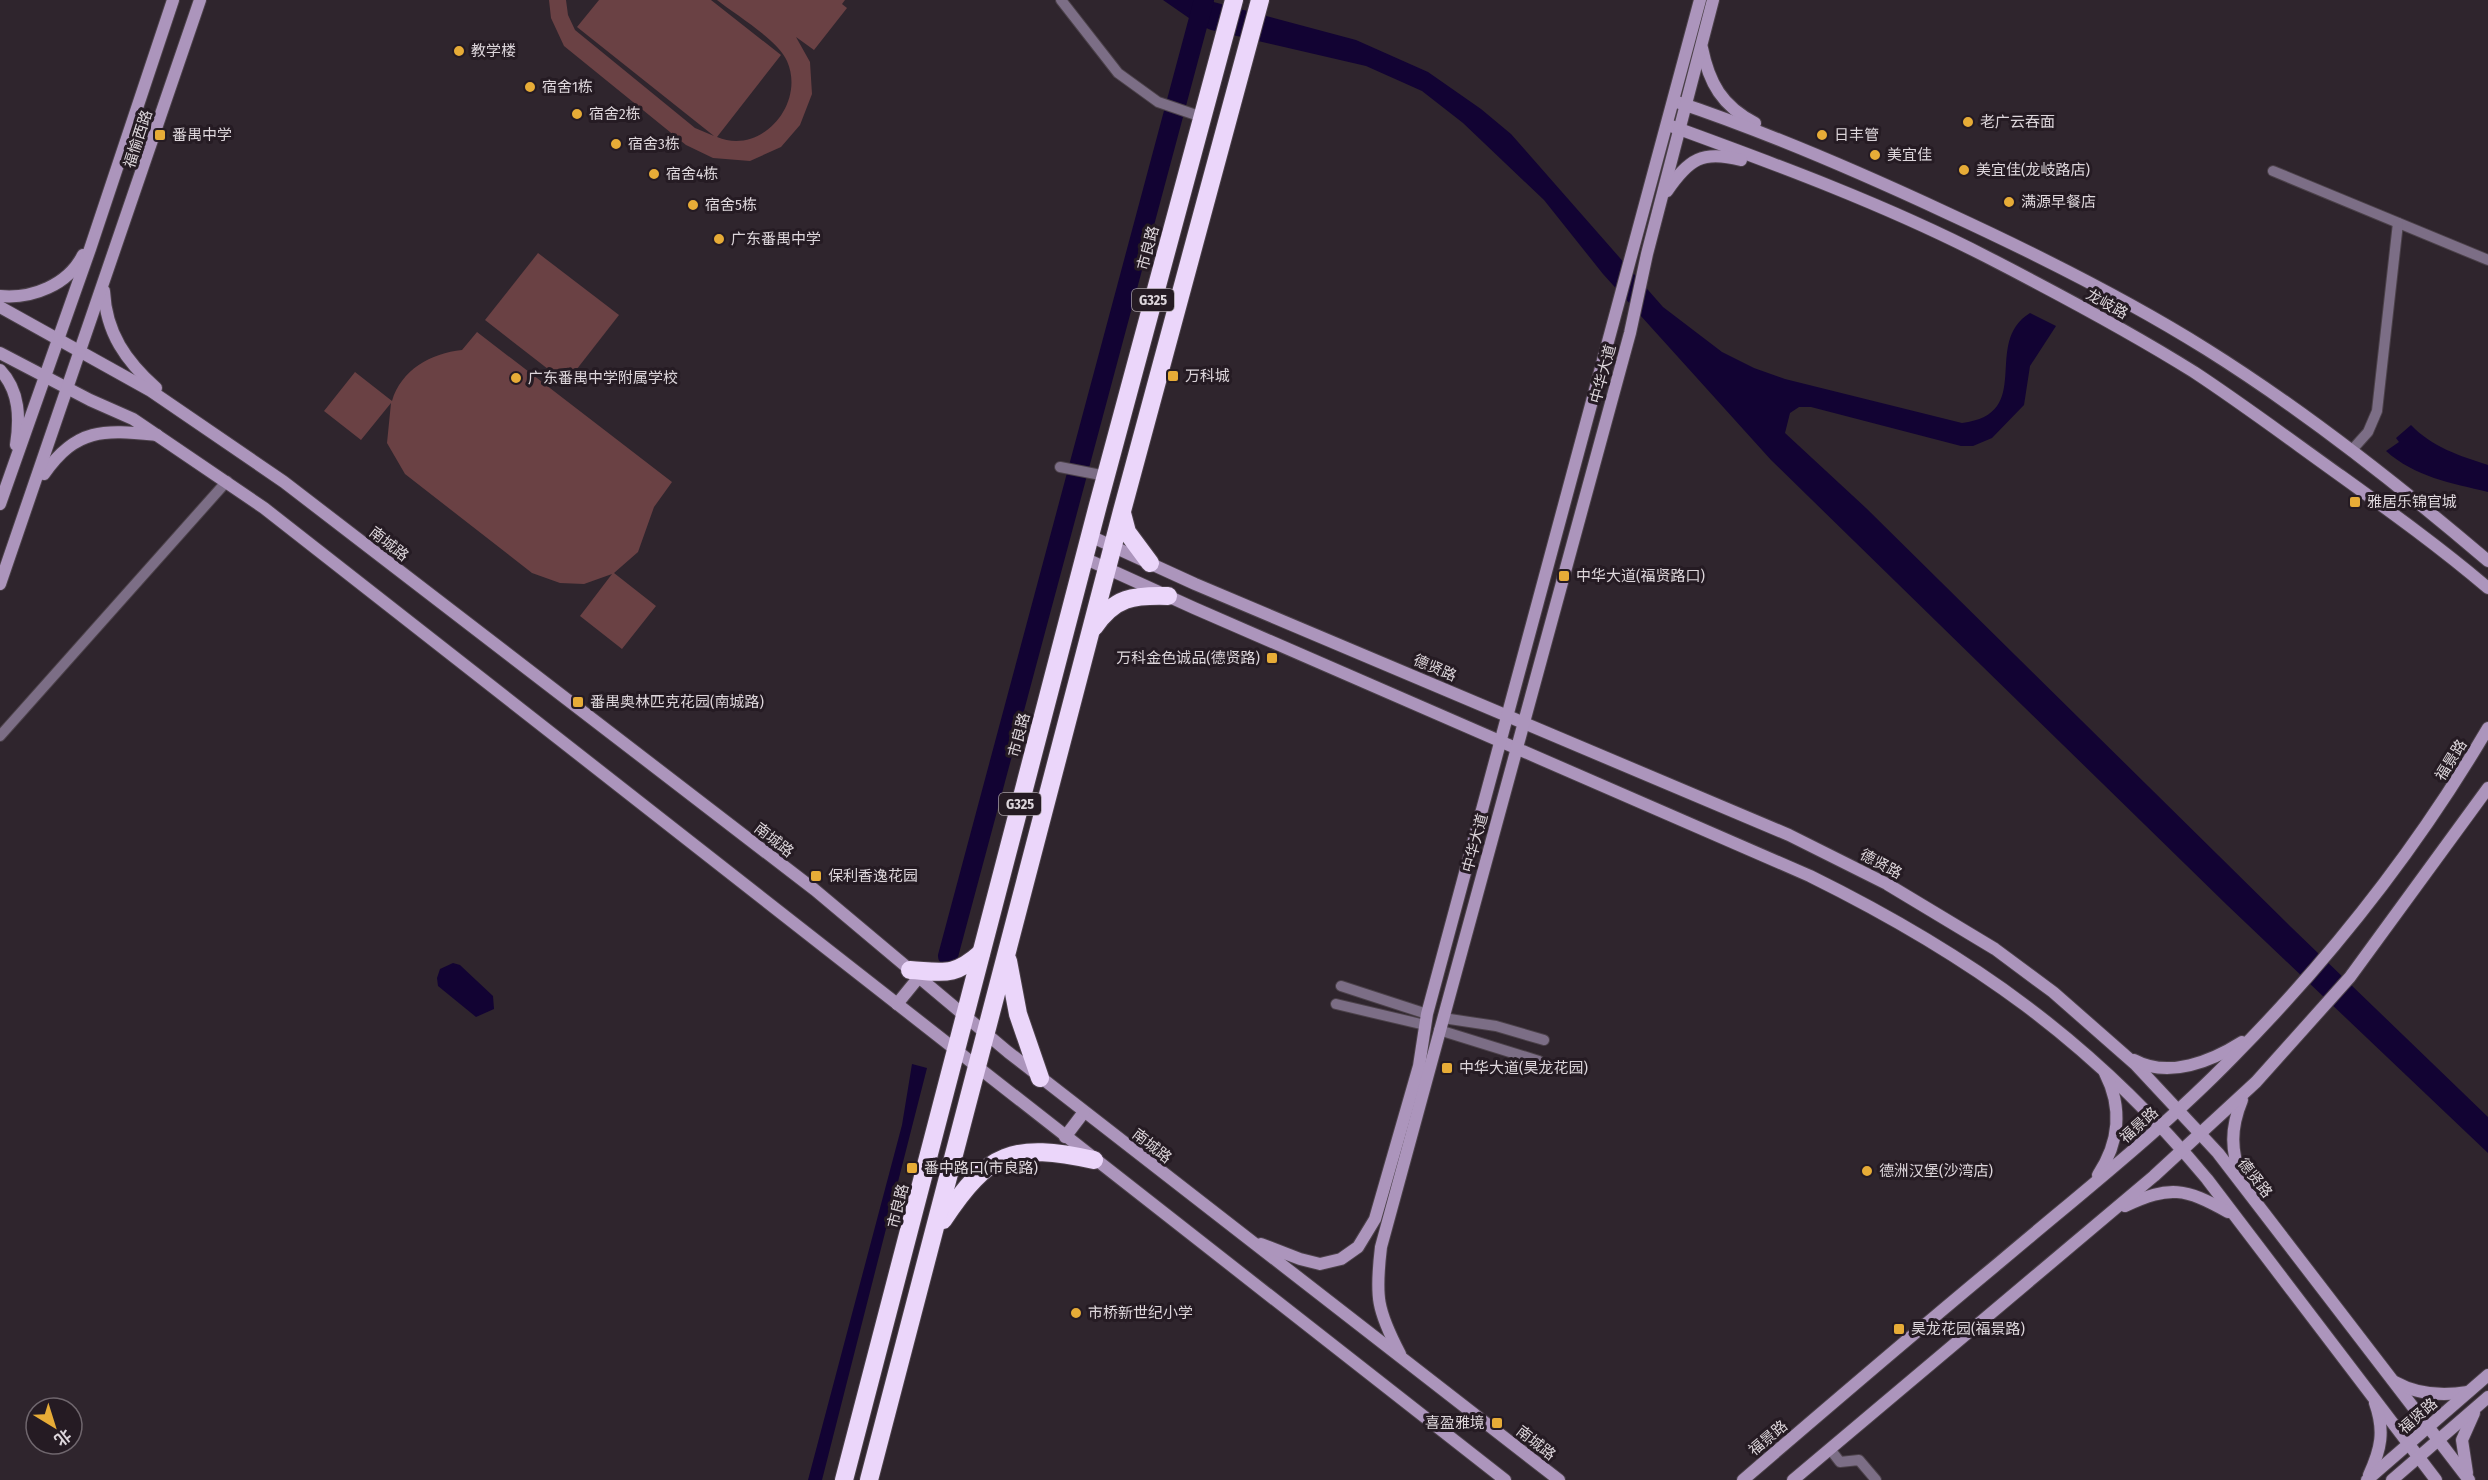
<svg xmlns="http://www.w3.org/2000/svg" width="2488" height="1480" viewBox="0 0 2488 1480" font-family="'Fira Sans Condensed','Noto Sans SC',sans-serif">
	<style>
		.green { fill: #6a4144 }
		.water { fill: #120333 }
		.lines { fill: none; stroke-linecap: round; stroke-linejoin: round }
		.river { stroke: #120333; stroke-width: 20 }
		.street-casing { stroke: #4b4149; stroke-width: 12 }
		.secondary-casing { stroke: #4b4149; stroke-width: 14 }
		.highway-casing { stroke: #4b4149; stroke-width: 20 }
		.street { stroke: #7c6e86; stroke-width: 10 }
		.secondary { stroke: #ac95bc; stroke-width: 12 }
		.highway { stroke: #ebd6fa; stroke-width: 18 }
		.poi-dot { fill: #e7ac37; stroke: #251b23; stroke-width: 2 }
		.labels { text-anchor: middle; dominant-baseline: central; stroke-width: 6; stroke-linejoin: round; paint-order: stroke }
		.shield { fill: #251b23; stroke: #a69ea4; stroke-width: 1.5 }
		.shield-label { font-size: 14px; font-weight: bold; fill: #ddd6db }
		.poi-label { font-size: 15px; fill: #ddd6db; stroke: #251b23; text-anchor: start }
		.street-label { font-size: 15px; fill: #ddd6db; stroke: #251b23 }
	</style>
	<rect width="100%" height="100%" fill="#2f252d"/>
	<!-- green -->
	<g class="green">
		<path d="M549 0H566L568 15 575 30 695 128 714 136 577 27 599 0H711L781 55 717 137C761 156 806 104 787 61 778 40 736 15 717 0H845L842 4 847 8 814 50 796 37 810 62 812 94 800 125 781 147 750 161 713 158 686 145 564 46 551 18Z"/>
		<path d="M538 253 619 315 566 383 485 320Z"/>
		<path d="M477 332 672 482 654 507 638 552 614 573 656 606 622 649 580 616 612 574 584 584 560 583 532 573 405 474 387 443 391 403 361 440 324 411 355 372 392 401C401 370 431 353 462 350Z"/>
	</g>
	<!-- water -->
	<g class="water">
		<path d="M1163 0H1206L1356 40 1428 72 1481 109 1511 134 1663 307 1722 352 1754 368 1785 379 1962 423C2036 414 1981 343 2030 313L2056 326 2030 366 2024 405 1992 438 1973 446H1961L1811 407H1799L1790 413 1785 433 1866 508 2291 927 2488 1117V1153L2227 905 1771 460 1603 274 1544 200 1463 123 1422 91 1366 66 1211 30 1199 25Z"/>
		<path d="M2411 425C2432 447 2460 456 2488 465V492C2451 483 2415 477 2386 451L2399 442 2396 438Z"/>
		<path d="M453 963 460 965 493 996 494 1009 476 1017 438 986 437 978 440 969Z"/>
		<path d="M912 1064 927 1068 822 1480H808L902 1125Z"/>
	</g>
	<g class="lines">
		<!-- river -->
		<path class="river" d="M948 956 1204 0"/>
		<!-- street casing -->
		<g class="street-casing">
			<g id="street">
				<path d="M1061 0 1118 73 1158 102 1202 117"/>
				<path d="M2273 171 2488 260"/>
				<path d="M2351 451 2368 432 2377 411 2398 223"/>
				<path d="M1060 467 1106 476"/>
				<path d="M0 736 227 481"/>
				<path d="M1341 986 1427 1014"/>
				<path d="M1336 1004 1425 1025"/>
				<path d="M1443 1018 1496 1026 1544 1040"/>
				<path d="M1439 1030 1539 1061"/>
				<path d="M1830 1449 1840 1462 1859 1460 1876 1480"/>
			</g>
		</g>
		<!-- secondary casing -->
		<g class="secondary-casing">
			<g id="secondary">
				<path d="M1702 48C1709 83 1722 106 1755 123"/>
				<path d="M1677 102C1770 133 1859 172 1947 213 2036 254 2123 297 2206 349 2305 411 2399 485 2488 561"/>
				<path d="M1671 126C1778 165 1886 205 1987 257 2057 293 2127 330 2194 372 2244 405 2292 441 2341 476 2391 512 2441 548 2488 588"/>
				<path d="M1667 191C1689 159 1702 150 1741 160"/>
				<path d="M104 291C106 333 126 361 156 388"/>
				<path d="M0 296C32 299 68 285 83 255"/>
				<path d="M0 307 151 391 284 482 815 890 1008 1052 1559 1480"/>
				<path d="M0 353 90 400 133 419 264 508 1505 1480"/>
				<path d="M0 370C20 391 20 419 16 445"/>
				<path d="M44 474C77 427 104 430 157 435"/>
				<path d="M0 504 90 249 173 0"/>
				<path d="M1090 536 1195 584 1789 835 1887 884 1995 949 2053 992 2135 1064 2218 1153 2469 1480"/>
				<path d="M1084 558 1194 608 1810 876C1970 955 2093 1042 2207 1179L2436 1480"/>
				<path d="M0 584 200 0"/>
				<path d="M897 1004 919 977"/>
				<path d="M2134 1060C2169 1079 2212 1061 2242 1042"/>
				<path d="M1065 1137 1084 1112"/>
				<path d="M2098 1175C2119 1143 2123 1108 2105 1073"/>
				<path d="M2241 1179C2231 1150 2230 1129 2242 1100"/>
				<path d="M2125 1206C2170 1185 2185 1188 2228 1212"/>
				<path d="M1261 1244 1300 1259 1320 1264 1341 1259 1358 1247 1375 1219 1419 1066 1427 1014 1700 0"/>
				<path d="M1400 1354C1377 1310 1375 1297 1381 1247L1630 333 1647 254 1713 0"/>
				<path d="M2395 1382C2418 1395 2443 1396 2468 1392"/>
				<path d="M2467 1473 2462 1440 2474 1413"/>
				<path d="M2369 1475C2381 1449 2385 1431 2375 1403"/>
				<path d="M1743 1480C1828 1407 1913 1334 2000 1262 2079 1195 2161 1131 2233 1057 2330 959 2418 847 2488 728"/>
				<path d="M1793 1480 2154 1176 2256 1082 2350 977 2488 788"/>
				<path d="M2367 1480 2488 1375"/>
				<path d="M2392 1480 2488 1397"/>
			</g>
		</g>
		<!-- highway casing -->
		<g class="highway-casing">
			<g id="highway">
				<path d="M1122 513 1127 532 1150 563"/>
				<path d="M1094 627C1115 597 1133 595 1168 596"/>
				<path d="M1008 961 1018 1014 1040 1078"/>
				<path d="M910 970C944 972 954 977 981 953"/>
				<path d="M943 1220C988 1152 1013 1142 1094 1160"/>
				<path d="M844 1480 1098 505 1234 0"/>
				<path d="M869 1480 1122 511 1260 0"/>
			</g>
		</g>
		<!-- street -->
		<use href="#street" class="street"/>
		<!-- secondary -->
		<use href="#secondary" class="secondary"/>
		<!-- highway -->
		<use href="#highway" class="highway"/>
	</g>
	<!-- markers -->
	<g class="poi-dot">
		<circle cx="459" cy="51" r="6"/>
		<circle cx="530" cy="87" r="6"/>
		<circle cx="577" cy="114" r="6"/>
		<circle cx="1968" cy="122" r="6"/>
		<rect x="154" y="129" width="12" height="12" rx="3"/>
		<circle cx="1822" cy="135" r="6"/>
		<circle cx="616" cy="144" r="6"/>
		<circle cx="1875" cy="155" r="6"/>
		<circle cx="1964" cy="170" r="6"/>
		<circle cx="654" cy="174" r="6"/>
		<circle cx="2009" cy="202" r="6"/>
		<circle cx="693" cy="205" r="6"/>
		<circle cx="719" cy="239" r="6"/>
		<rect x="1167" y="370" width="12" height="12" rx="3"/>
		<circle cx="516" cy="378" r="6"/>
		<rect x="2349" y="496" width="12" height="12" rx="3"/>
		<rect x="1558" y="570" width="12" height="12" rx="3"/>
		<rect x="1266" y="652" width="12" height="12" rx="3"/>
		<rect x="572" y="696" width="12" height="12" rx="3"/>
		<rect x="810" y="870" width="12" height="12" rx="3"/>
		<rect x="1441" y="1062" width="12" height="12" rx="3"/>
		<rect x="906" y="1162" width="12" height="12" rx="3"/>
		<circle cx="1867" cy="1171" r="6"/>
		<circle cx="1076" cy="1313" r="6"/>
		<rect x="1893" y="1323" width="12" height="12" rx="3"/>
		<rect x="1491" y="1417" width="12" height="12" rx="3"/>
	</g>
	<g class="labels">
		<!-- shield labels -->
		<g class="shield">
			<rect x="1132" y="289" width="42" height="22" rx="4.5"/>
			<rect x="999" y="793" width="42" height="22" rx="4.5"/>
		</g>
		<g class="shield-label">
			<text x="1153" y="300">G325</text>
			<text x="1020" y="804">G325</text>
		</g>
		<!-- poi labels -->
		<g class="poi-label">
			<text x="471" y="51">教学楼</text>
			<text x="542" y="87">宿舍1栋</text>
			<text x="589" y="114">宿舍2栋</text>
			<text x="1980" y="122">老广云吞面</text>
			<text x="172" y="135">番禺中学</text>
			<text x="1834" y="135">日丰管</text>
			<text x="628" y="144">宿舍3栋</text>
			<text x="1887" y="155">美宜佳</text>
			<text x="1976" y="170">美宜佳(龙岐路店)</text>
			<text x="666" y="174">宿舍4栋</text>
			<text x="2021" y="202">满源早餐店</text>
			<text x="705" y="205">宿舍5栋</text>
			<text x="731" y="239">广东番禺中学</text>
			<text x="1185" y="376">万科城</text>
			<text x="528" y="378">广东番禺中学附属学校</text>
			<text x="2367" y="502">雅居乐锦官城</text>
			<text x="1576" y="576">中华大道(福贤路口)</text>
			<text x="1260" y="658" text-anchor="end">万科金色诚品(德贤路)</text>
			<text x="590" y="702">番禺奥林匹克花园(南城路)</text>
			<text x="828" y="876">保利香逸花园</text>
			<text x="1459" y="1068">中华大道(昊龙花园)</text>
			<text x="924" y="1168">番中路口(市良路)</text>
			<text x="1879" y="1171">德洲汉堡(沙湾店)</text>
			<text x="1088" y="1313">市桥新世纪小学</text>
			<text x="1911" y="1329">昊龙花园(福景路)</text>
			<text x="1485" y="1423" text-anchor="end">喜盈雅境</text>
		</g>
		<!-- street labels -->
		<g class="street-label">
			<text transform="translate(138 139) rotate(-72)">福愉西路</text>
			<text transform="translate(1148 248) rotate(-75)">市良路</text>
			<text transform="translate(2107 304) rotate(29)">龙岐路</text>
			<text transform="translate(1603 374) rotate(-75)">中华大道</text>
			<text transform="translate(389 544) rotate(38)">南城路</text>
			<text transform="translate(1435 668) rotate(23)">德贤路</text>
			<text transform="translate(1019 735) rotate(-75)">市良路</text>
			<text transform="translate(2451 760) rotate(-58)">福景路</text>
			<text transform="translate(774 840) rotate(38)">南城路</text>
			<text transform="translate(1475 843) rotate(-75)">中华大道</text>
			<text transform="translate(1881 864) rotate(28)">德贤路</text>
			<text transform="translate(2139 1125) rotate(-42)">福景路</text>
			<text transform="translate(1152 1146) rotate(38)">南城路</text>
			<text transform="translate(2255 1178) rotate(52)">德贤路</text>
			<text transform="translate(898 1206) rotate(-76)">市良路</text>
			<text transform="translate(2418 1416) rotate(-41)">福贤路</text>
			<text transform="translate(1768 1438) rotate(-40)">福景路</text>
			<text transform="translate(1536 1443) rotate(38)">南城路</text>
		</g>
	</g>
	<!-- north arrow -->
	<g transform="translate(54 1426) rotate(142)"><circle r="28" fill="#251b23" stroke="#6f666d" stroke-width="1.5"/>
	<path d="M0-4.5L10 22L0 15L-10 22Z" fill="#e7ac37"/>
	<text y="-9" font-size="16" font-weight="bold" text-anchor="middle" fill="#ddd6db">北</text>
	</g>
</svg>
